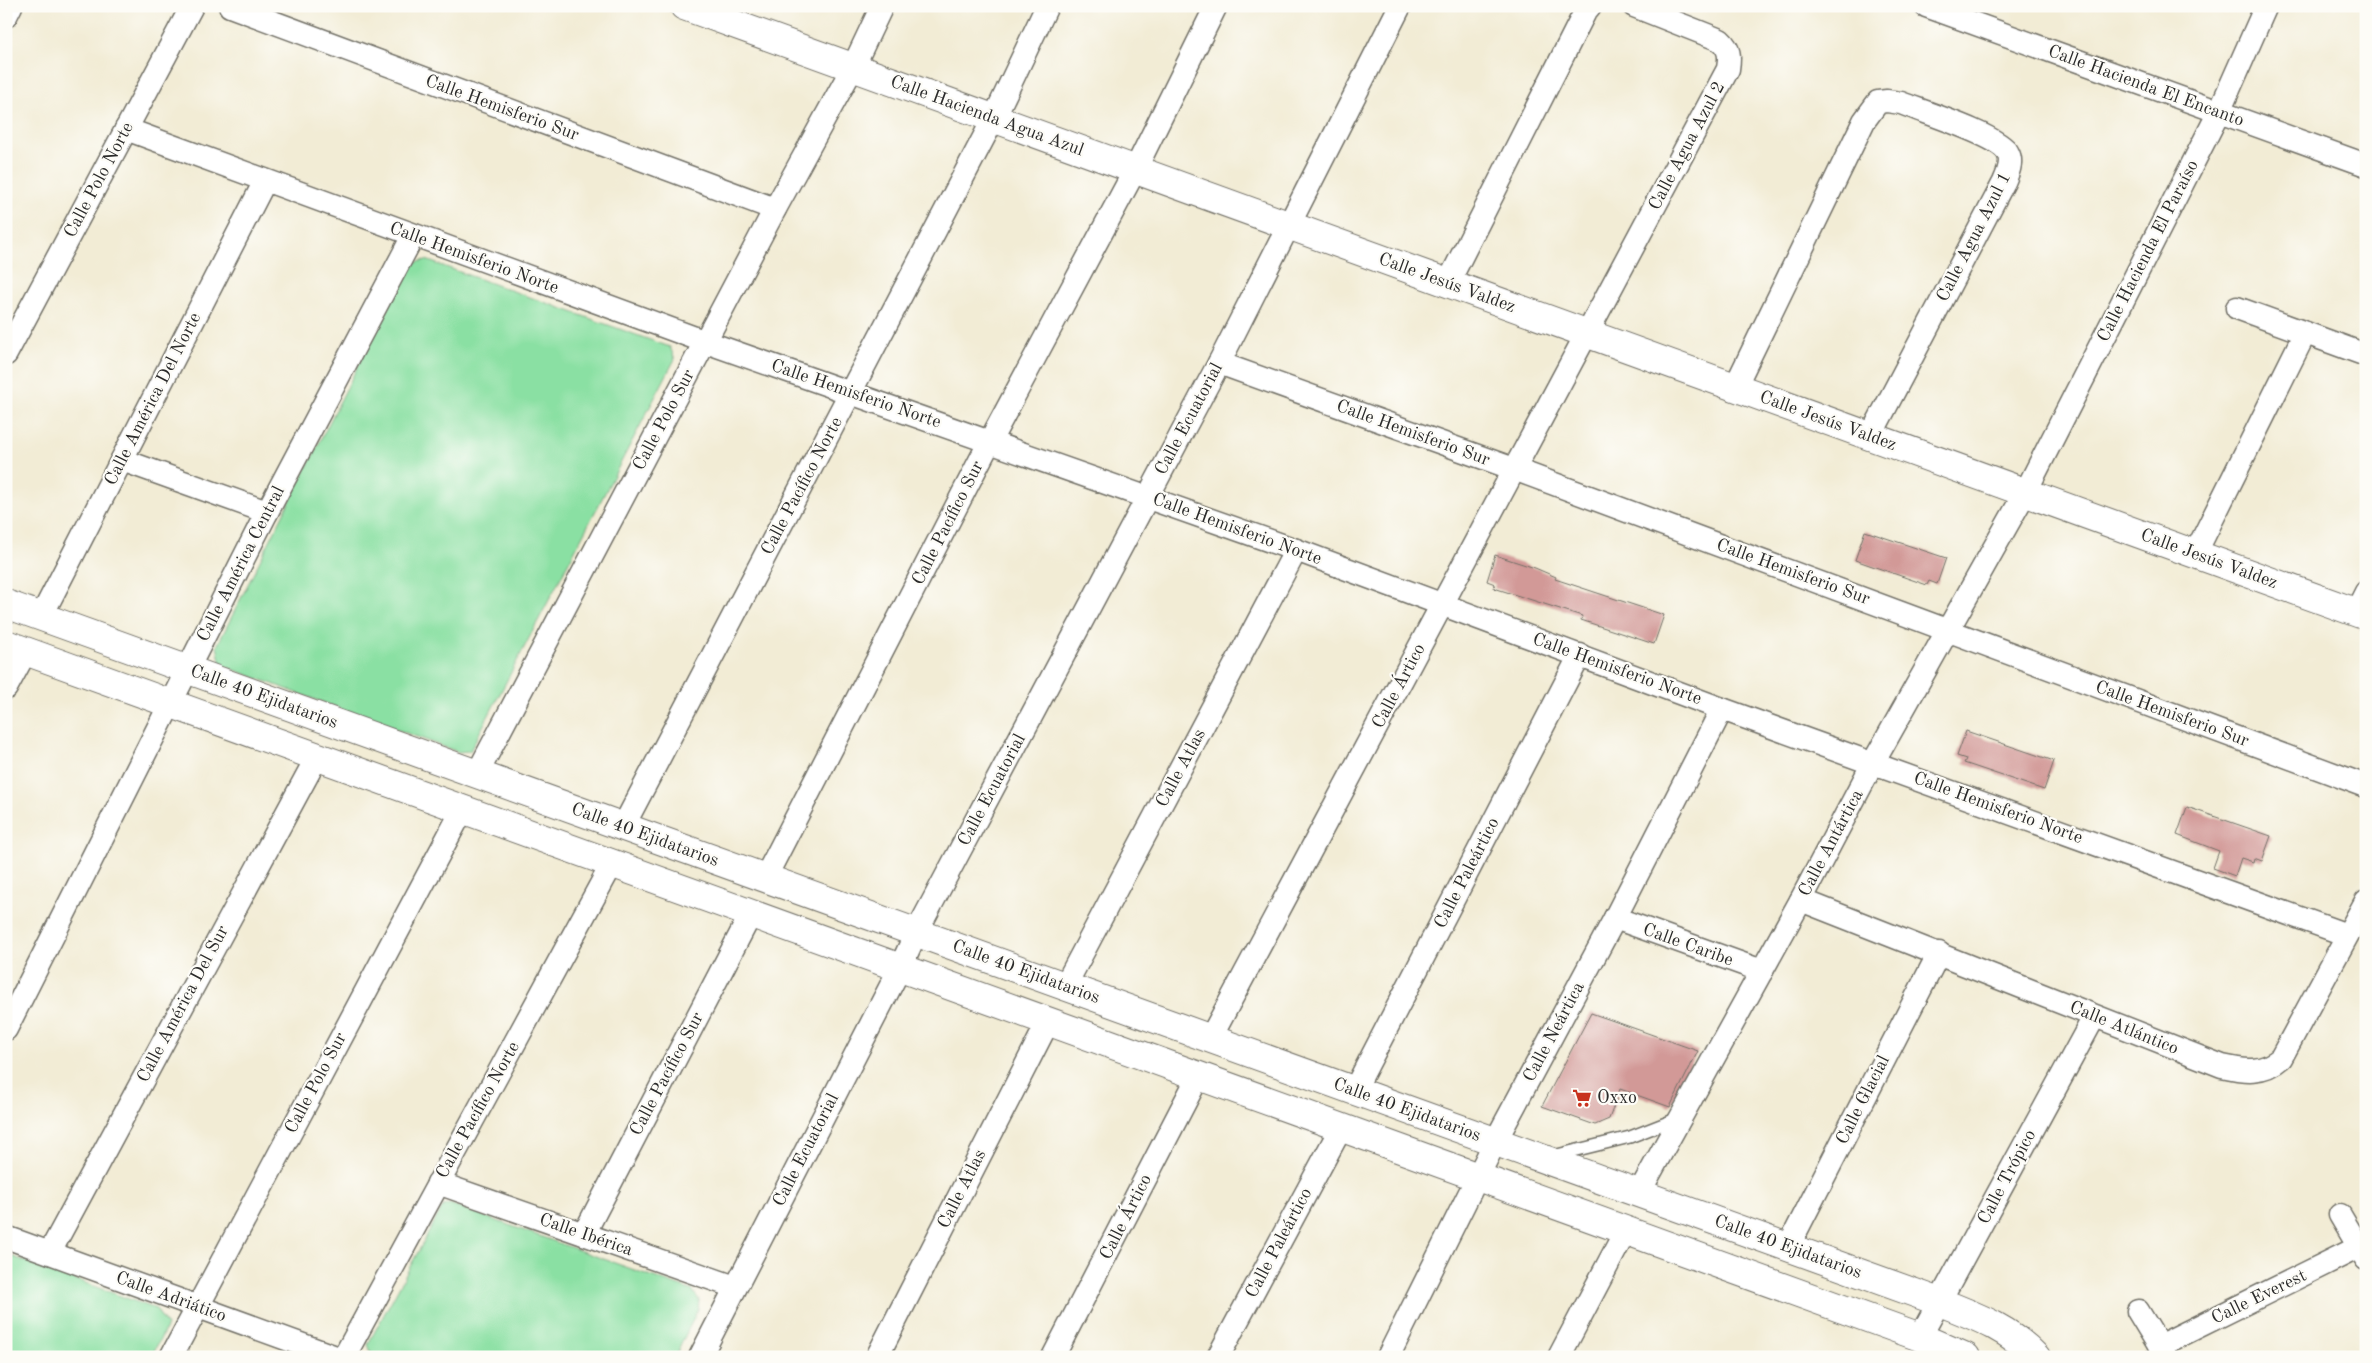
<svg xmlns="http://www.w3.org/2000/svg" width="2372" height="1363" viewBox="0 0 2372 1363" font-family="'Old Standard TT',serif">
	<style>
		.green { fill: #8ae0a3; stroke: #5a8667 }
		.building { fill: #d29997 }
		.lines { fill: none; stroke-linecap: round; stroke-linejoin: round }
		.lane-casing { stroke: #716f66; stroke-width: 14 }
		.street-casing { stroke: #716f66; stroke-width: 25 }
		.secondary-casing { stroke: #716f66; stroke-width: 30 }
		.lane { stroke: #fff; stroke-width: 11 }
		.street { stroke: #fff; stroke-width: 22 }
		.secondary { stroke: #fff; stroke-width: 28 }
		.labels { text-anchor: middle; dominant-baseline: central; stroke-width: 4.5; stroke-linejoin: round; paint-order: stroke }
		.street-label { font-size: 18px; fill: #2b2b2b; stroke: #fdfcf7 }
		.poi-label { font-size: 18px; fill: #2b2b2b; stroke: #fdfcf7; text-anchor: start }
	</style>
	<rect width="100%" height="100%" fill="#fdfcf7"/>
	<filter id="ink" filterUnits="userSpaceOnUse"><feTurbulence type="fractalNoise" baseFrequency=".02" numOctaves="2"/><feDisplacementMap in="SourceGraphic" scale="10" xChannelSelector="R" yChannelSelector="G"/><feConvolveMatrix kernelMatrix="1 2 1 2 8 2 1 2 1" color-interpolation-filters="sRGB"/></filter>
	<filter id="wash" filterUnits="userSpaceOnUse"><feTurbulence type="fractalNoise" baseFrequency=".0096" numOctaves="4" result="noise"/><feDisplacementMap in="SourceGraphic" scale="20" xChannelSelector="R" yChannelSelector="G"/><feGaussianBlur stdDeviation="1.12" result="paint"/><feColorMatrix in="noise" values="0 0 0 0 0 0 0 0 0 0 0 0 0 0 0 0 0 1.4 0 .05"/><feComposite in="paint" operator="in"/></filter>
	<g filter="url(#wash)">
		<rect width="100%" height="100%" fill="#f2ecd5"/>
		<!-- green -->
		<g class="green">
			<path d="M426 260 670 347 675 359 470 751 458 752 221 665 217 646 409 264Z"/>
			<path d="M450 1204 693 1291 699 1300 698 1309 675 1357H376L371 1353 368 1344 443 1206Z"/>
			<path d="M6 1254 156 1309 167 1326 151 1357H6Z"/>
		</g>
		<g id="blocks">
			<!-- building -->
			<g class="building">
				<path d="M1865 531 1946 558 1937 584 1929 581 1927 585 1855 560Z"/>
				<path d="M1495 555 1535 568 1556 577 1555 579 1664 615 1654 644 1581 620 1582 616 1494 588 1495 584 1487 581Z"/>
				<path d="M1966 731 2054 761 2044 790 1964 763 1966 759 1957 756Z"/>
				<path d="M2187 807 2271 836 2262 861 2254 858 2253 862 2241 858 2235 876 2213 868 2219 851 2177 835Z"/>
				<path d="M1591 1013 1698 1051 1670 1107 1620 1089 1609 1119 1595 1125 1542 1106Z"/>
			</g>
		</g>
	</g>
	<g filter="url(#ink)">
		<use href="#blocks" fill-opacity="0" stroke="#716f66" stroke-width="1"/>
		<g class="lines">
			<!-- lane casing -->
			<g class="lane-casing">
				<path id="lane" d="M1553 1156 1630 1137 1676 1119"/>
			</g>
			<!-- street casing -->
			<g class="street-casing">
				<g id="street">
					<path d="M230 6 775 209"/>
					<path d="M1926 6 2366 165"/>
					<path d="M6 16 11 6"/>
					<path d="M126 129 706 342 1296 550 1722 709 2347 935"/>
					<path d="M1448 283 1585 12 1590 6"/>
					<path d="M2237 308 2366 355"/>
					<path d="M6 354 192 6"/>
					<path d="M1219 363 1514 469 2366 786"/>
					<path d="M1735 387 1864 121 1878 102 1887 101 1901 103C1921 111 2000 136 2008 153 2013 162 2008 173 2004 182L1870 437"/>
					<path d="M122 460 267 512"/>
					<path d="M2195 554 2305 333"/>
					<path d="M2356 612 2366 592"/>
					<path d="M41 617 265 181"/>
					<path d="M6 688 26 651"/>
					<path d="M477 774 775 209 853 67 882 6"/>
					<path d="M623 827 994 118 1047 6"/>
					<path d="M765 878 990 441 1135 170 1216 6"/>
					<path d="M1801 900 2222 1066C2244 1071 2263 1074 2281 1058L2366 901"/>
					<path d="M1615 918 1762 971"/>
					<path d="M1065 986 1296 550"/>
					<path d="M6 1029 267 512 413 236"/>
					<path d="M1210 1039 1728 69C1730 56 1730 49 1720 40L1634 6"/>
					<path d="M1354 1091 1580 655"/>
					<path d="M438 1183 735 1287"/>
					<path d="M1639 1193 1801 900 1873 763 2025 493 2219 112 2266 6"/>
					<path d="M2340 1215 2366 1259"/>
					<path d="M584 1234 751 914"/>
					<path d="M6 1237 336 1357"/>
					<path d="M1788 1247 1939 953"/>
					<path d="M50 1252 317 757"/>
					<path d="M2138 1311 2166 1357"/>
					<path d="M1920 1337 2094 1017"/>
					<path d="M2159 1346 2359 1247"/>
					<path d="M171 1357 463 809"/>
					<path d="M344 1357 612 864"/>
					<path d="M700 1357 900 968 916 933 1219 363 1400 6"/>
					<path d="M877 1357 1048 1022"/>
					<path d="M1053 1357 1198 1077"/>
					<path d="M1218 1357 1341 1128"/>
					<path d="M1388 1357 1495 1142 1615 918 1722 709"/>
					<path d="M1559 1357 1625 1232"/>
				</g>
			</g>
			<!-- secondary casing -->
			<g class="secondary-casing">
				<g id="secondary">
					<path d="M684 6 2366 616"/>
					<path d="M6 604 1940 1302C1975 1316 2009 1328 2036 1357"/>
					<path d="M6 644 1920 1337 1966 1357"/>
				</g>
			</g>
			<!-- lane -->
			<use href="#lane" class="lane"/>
			<!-- street -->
			<use href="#street" class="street"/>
			<!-- secondary -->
			<use href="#secondary" class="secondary"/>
		</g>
	</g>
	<!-- icons -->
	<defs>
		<g id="supermarket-bare" transform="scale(1.5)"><path d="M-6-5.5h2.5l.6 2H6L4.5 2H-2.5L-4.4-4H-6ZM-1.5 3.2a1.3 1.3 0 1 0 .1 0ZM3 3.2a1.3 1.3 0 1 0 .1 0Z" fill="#c8321e" stroke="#fdfcf7" stroke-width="2.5" paint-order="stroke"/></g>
	</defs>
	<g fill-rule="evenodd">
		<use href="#supermarket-bare" x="1582" y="1098"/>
	</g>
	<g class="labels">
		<!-- street labels -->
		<g class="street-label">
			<text transform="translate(2146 86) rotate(20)">Calle Hacienda El Encanto</text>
			<text transform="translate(502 108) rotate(20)">Calle Hemisferio Sur</text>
			<text transform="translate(987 116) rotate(20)">Calle Hacienda Agua Azul</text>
			<text transform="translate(1687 146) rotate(-62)">Calle Agua Azul 2</text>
			<text transform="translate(99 180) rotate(-62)">Calle Polo Norte</text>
			<text transform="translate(1974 237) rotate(-63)">Calle Agua Azul 1</text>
			<text transform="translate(2148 251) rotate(-63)">Calle Hacienda El Paraíso</text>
			<text transform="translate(474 258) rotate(20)">Calle Hemisferio Norte</text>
			<text transform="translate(1447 283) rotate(20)">Calle Jesús Valdez</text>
			<text transform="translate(856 394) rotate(19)">Calle Hemisferio Norte</text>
			<text transform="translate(153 399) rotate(-63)">Calle América Del Norte</text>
			<text transform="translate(1189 419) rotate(-62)">Calle Ecuatorial</text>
			<text transform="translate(664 420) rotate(-62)">Calle Polo Sur</text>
			<text transform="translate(1828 421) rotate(20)">Calle Jesús Valdez</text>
			<text transform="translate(1413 433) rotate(20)">Calle Hemisferio Sur</text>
			<text transform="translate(802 486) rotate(-62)">Calle Pacífico Norte</text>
			<text transform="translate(948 523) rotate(-63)">Calle Pacífico Sur</text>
			<text transform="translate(1237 529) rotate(20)">Calle Hemisferio Norte</text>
			<text transform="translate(2209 559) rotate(20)">Calle Jesús Valdez</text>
			<text transform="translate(241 564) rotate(-63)">Calle América Central</text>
			<text transform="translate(1793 572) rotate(20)">Calle Hemisferio Sur</text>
			<text transform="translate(1617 669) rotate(20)">Calle Hemisferio Norte</text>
			<text transform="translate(1399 686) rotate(-62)">Calle Ártico</text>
			<text transform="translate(264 697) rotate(20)">Calle 40 Ejidatarios</text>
			<text transform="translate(2172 714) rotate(20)">Calle Hemisferio Sur</text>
			<text transform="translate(1181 768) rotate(-62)">Calle Atlas</text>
			<text transform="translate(992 790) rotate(-62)">Calle Ecuatorial</text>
			<text transform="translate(1998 808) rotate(20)">Calle Hemisferio Norte</text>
			<text transform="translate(645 835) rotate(20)">Calle 40 Ejidatarios</text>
			<text transform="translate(1831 843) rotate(-62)">Calle Antártica</text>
			<text transform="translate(1467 873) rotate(-63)">Calle Paleártico</text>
			<text transform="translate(1688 945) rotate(20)">Calle Caribe</text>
			<text transform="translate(1026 972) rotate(20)">Calle 40 Ejidatarios</text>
			<text transform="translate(183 1004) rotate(-62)">Calle América Del Sur</text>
			<text transform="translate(2124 1028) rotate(22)">Calle Atlántico</text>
			<text transform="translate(1554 1032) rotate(-62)">Calle Neártica</text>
			<text transform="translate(667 1074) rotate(-62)">Calle Pacífico Sur</text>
			<text transform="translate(316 1083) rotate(-62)">Calle Polo Sur</text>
			<text transform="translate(1863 1100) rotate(-63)">Calle Glacial</text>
			<text transform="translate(478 1110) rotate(-61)">Calle Pacífico Norte</text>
			<text transform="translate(1407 1110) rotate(20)">Calle 40 Ejidatarios</text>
			<text transform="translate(806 1150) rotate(-63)">Calle Ecuatorial</text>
			<text transform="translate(2007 1177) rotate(-62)">Calle Trópico</text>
			<text transform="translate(962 1189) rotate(-63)">Calle Atlas</text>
			<text transform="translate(1126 1217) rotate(-63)">Calle Ártico</text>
			<text transform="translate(586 1235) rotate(19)">Calle Ibérica</text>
			<text transform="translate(1279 1243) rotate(-62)">Calle Paleártico</text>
			<text transform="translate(1788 1247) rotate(20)">Calle 40 Ejidatarios</text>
			<text transform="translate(171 1297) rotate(20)">Calle Adriático</text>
			<text transform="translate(2259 1297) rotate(-26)">Calle Everest</text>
		</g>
		<!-- poi labels -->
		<g class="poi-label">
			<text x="1597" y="1098">Oxxo</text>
		</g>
	</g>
	<!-- margin -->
	<rect width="2372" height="1363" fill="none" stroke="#fdfcf7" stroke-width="25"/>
</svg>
